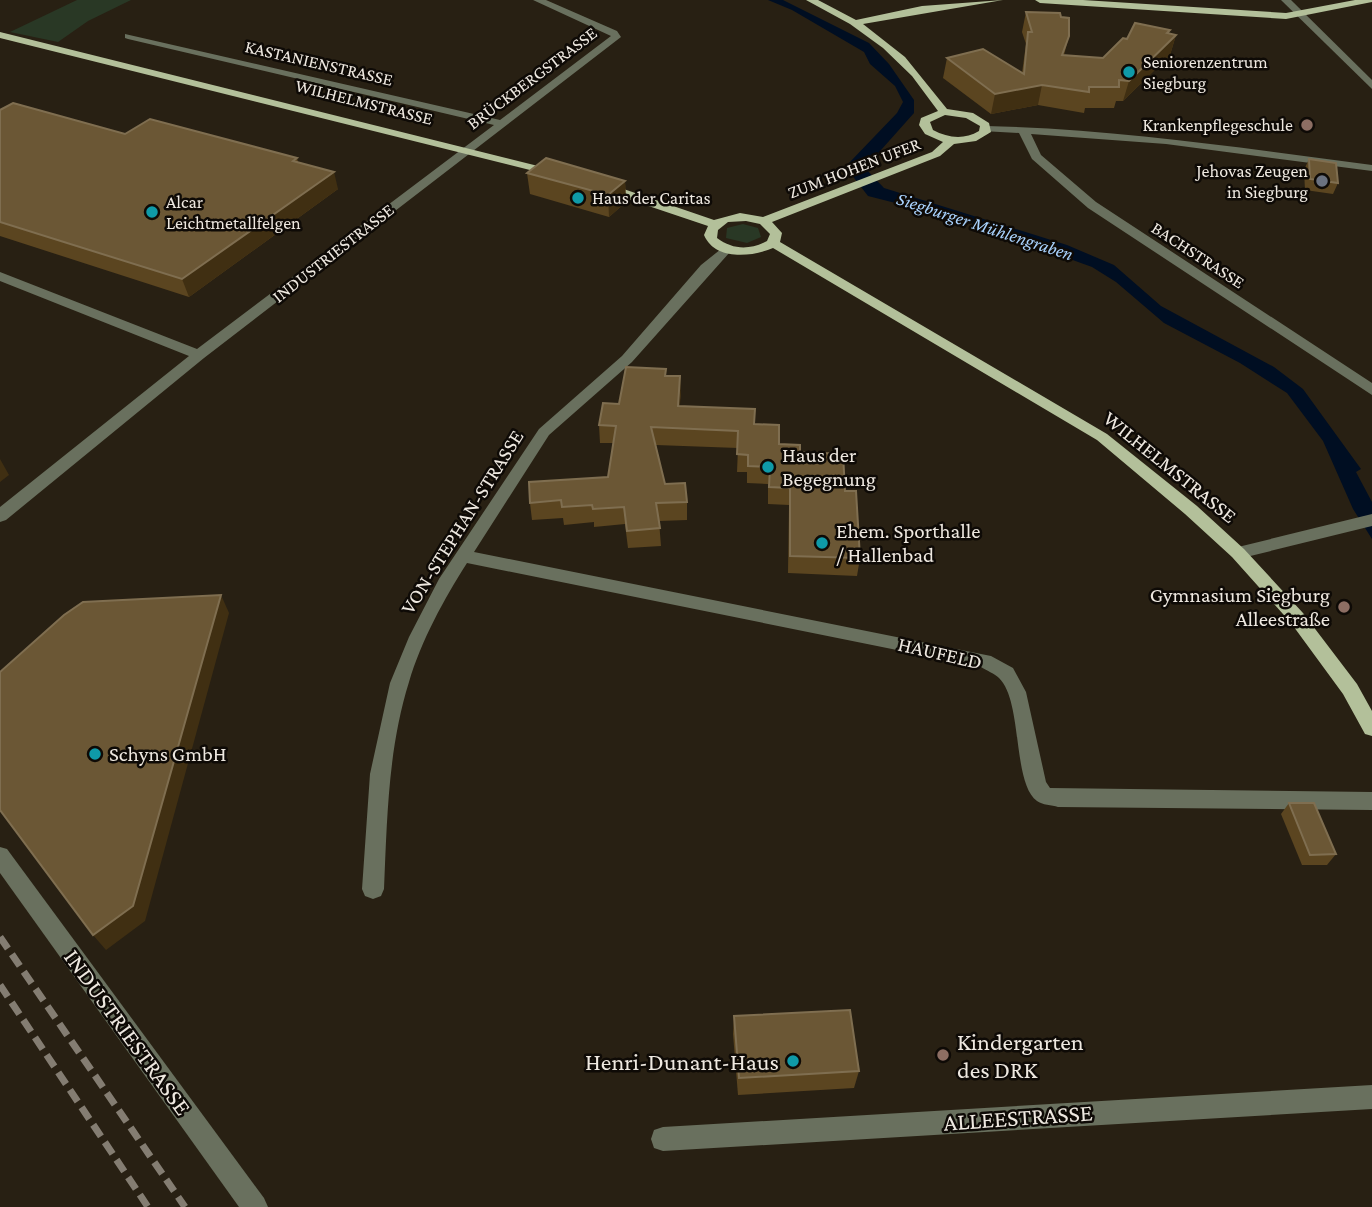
<svg xmlns="http://www.w3.org/2000/svg" width="1372" height="1207" viewBox="0 0 1372 1207" font-family="'Crimson Pro',serif">
	<style>
		.green { fill: #293825 }
		.water { fill: #000e22 }
		.lines { fill: none; stroke-linecap: round; stroke-linejoin: round }
		.minor { fill: #69705e; fill-rule: evenodd }
		.major { fill: #b3c09a; fill-rule: evenodd }
		.rail { stroke: #847d72; stroke-width: 7; stroke-dasharray: 14 7; stroke-linecap: butt }
		.wall { fill: #5b4520 }
		.shaded-wall { fill: #402f12 }
		.building { fill: #6b5735; stroke: #7f6e50; stroke-width: 2 }
		.culture-dot { fill: #0f9aa8; stroke: #0e0a06; stroke-width: 2.5 }
		.education-dot { fill: #8d6e63; stroke: #0e0a06; stroke-width: 2.5 }
		.worship-dot { fill: #6b7280; stroke: #0e0a06; stroke-width: 2.5 }
		.labels { text-anchor: middle; dominant-baseline: central; stroke-width: 5; stroke-linejoin: round; paint-order: stroke }
		.far-poi-label { font-size: 18px; fill: #eee8e0; stroke: #0e0a06; text-anchor: start }
		.far-street-label { font-size: 18px; fill: #eee8e0; stroke: #0e0a06 }
		.far-water-label { font-size: 19px; font-style: italic; fill: #a9d2fd; stroke: #0e0a06 }
		.poi-label { font-size: 21px; fill: #eee8e0; stroke: #0e0a06; text-anchor: start }
		.street-label { font-size: 21px; fill: #eee8e0; stroke: #0e0a06 }
		.near-street-label { font-size: 24px; fill: #eee8e0; stroke: #0e0a06 }
		.near-poi-label { font-size: 24px; fill: #eee8e0; stroke: #0e0a06; text-anchor: start }
	</style>
	<rect width="100%" height="100%" fill="#282013"/>
	<!-- green -->
	<g class="green">
		<path d="M77 0H131L88 21 58 42 10 32Z"/>
		<path d="M743 224 758 228 761 237 747 243 726 238 727 228Z"/>
	</g>
	<!-- water -->
	<path class="water" d="M768 0H783L869 43 889 64 914 100V113L865 168 884 188 1067 245 1114 265 1161 306 1274 367 1303 389 1361 469 1356 472 1372 502V539L1353 509 1323 441 1287 393 1240 363 1164 323 1116 282 1092 267 962 220 868 196 851 174 849 163 897 113 903 102 895 86 870 64 864 52 792 10Z"/>
	<g class="lines">
		<!-- minor -->
		<g class="minor">
			<path d="M533 0H546L617 31 621 37 204 358 6 520 0 522V507L189 356 0 281V272L197 349 494 125 128 39 125 38V34L500 120 611 36Z"/>
			<path d="M1281 0H1291L1372 80V89Z"/>
			<path d="M986 126C1116 129 1243 148 1372 165V171L1166 144 1031 134 1041 155 1096 202 1372 383V395L1088 208 1032 159 1019 133 982 131 981 129Z"/>
			<path d="M726 245 732 249 730 252 632 362 549 435 474 552 991 656 1013 668 1026 692 1046 782 1050 788 1372 792V810L1058 807C1052 805 1042 805 1037 801 1012 783 1023 701 999 678 995 674 986 670 981 667L467 563C444 599 421 641 409 682 388 749 387 820 384 889L381 896 373 899 365 896 362 889 370 774 390 683 409 637 439 579 539 429 622 356 701 265Z"/>
			<path d="M1372 514V526L1238 559 1230 553 1238 547Z"/>
			<path d="M0 847 7 849 264 1198 268 1207H239L0 873Z"/>
			<path d="M1372 1085V1109L663 1151 654 1148 651 1139 654 1130 663 1127Z"/>
		</g>
		<!-- major -->
		<g class="major">
			<path d="M806 0H818L856 20 922 6 1003 0 863 24 905 57 947 109 973 113 989 123 991 132 976 141 954 144 940 156 772 222 782 233 780 242 1107 434 1197 506 1244 549 1303 613 1357 684 1372 711V736L1365 734 1343 694 1291 623 1232 557 1185 514 1097 440 773 248C752 257 715 261 704 235L708 226 601 190V184H609L714 220 740 213 763 217 932 152 943 142 925 134 919 125 921 118 938 111 912 76 883 48 850 24ZM945 115 966 118 980 126 979 131C964 140 948 138 933 130L930 122ZM746 221 760 224 770 234 767 241C750 250 733 250 717 238L718 230 728 222Z"/>
			<path d="M1035 0H1083L1286 13 1355 0H1372V2L1286 19 1040 3Z"/>
			<path d="M0 32 562 172 564 174 558 177 0 38Z"/>
		</g>
		<!-- rail -->
		<g class="rail">
			<path d="M0 937 185 1207"/>
			<path d="M0 985 148 1207"/>
		</g>
	</g>
	<!-- wall -->
	<g class="wall">
		<path d="M1026 12 1061 17 1069 36 1064 55 1103 58 1127 39 1169 33 1176 35 1170 55 1123 101H1116L1114 108H1085L1084 113 1038 105 991 114 943 78 947 58 1022 73 1026 44 1022 32Z"/>
		<path d="M0 110 125 134 297 158 298 162 338 189 189 297 0 236Z"/>
		<path d="M1309 159 1338 183 1333 194 1305 190 1304 170Z"/>
		<path d="M527 173 625 181 626 202 609 217 530 194Z"/>
		<path d="M666 376 681 394 679 406 754 424 779 444 800 452 845 491 860 558 857 576 788 573 789 505 768 504V484L747 483V472H737L738 448 656 445 665 484 687 502V520L659 521 661 546 628 548 625 524 594 527V522L564 525 563 518 532 520 530 503 608 477 614 443H600L599 425 619 404Z"/>
		<path d="M1289 803 1336 854 1327 865H1302L1281 814Z"/>
		<path d="M734 1016 859 1071 854 1088 738 1095 733 1034Z"/>
	</g>
	<!-- shaded-wall -->
	<g class="shaded-wall">
		<path d="M1170 30 1166 45 1176 35 1170 55 1123 101 1129 81Z"/>
		<path d="M1042 85 1038 105 991 114 995 94Z"/>
		<path d="M334 172 338 189 189 297 182 279Z"/>
		<path d="M625 181 626 202 609 217 608 195Z"/>
		<path d="M680 376 681 394 678 424V406Z"/>
		<path d="M0 459 9 475 0 482Z"/>
		<path d="M221 595 229 613 145 921 106 950 93 935Z"/>
	</g>
	<!-- building -->
	<g class="building">
		<path d="M1026 12 1060 13 1061 17 1069 18V36L1062 55 1103 58 1123 38 1127 39 1135 23 1170 30 1167 33 1176 35 1129 81 1119 80V87H1089V92L1042 85 995 94 947 58 983 49 1024 74 1028 32H1032Z"/>
		<path d="M13 103 125 134 150 119 297 158 293 161 334 172 182 279 0 222V110Z"/>
		<path d="M546 158 625 181 608 195 527 173Z"/>
		<path d="M1309 159 1336 163 1338 183 1310 179Z"/>
		<path d="M626 367 666 369 665 376H680L678 406 755 409 754 424 779 425V444L800 445V452L843 454 845 491H856L860 558 790 556V488L769 487 770 467 748 466V455L737 454 738 431 651 427 665 484 685 483 687 502 656 503 660 528 627 531 624 507 593 509 592 505 562 507 561 500 530 503 529 482 608 477 616 426 599 425 603 403 619 404Z"/>
		<path d="M221 595 133 906 93 935 0 810V672L64 615 83 602Z"/>
		<path d="M1289 803H1314L1336 854 1310 855Z"/>
		<path d="M850 1010 859 1071 739 1078 734 1016Z"/>
	</g>
	<!-- markers -->
	<g class="culture-dot">
		<circle cx="1129" cy="72" r="7"/>
		<circle cx="578" cy="198" r="7"/>
		<circle cx="152" cy="212" r="7"/>
		<circle cx="768" cy="467" r="7"/>
		<circle cx="822" cy="543" r="7"/>
		<circle cx="95" cy="754" r="7"/>
		<circle cx="793" cy="1061" r="7"/>
	</g>
	<g class="education-dot">
		<circle cx="1307" cy="125" r="7"/>
		<circle cx="1344" cy="607" r="7"/>
		<circle cx="943" cy="1055" r="7"/>
	</g>
	<circle class="worship-dot" cx="1322" cy="181" r="7"/>
	<g class="labels">
		<!-- far-poi labels -->
		<g class="far-poi-label">
			<text x="1143" y="62">Seniorenzentrum<tspan x="1143" dy="21">Siegburg</tspan></text>
			<text x="1293" y="125" text-anchor="end">Krankenpflegeschule</text>
			<text x="1308" y="171" text-anchor="end">Jehovas Zeugen<tspan x="1308" dy="21">in Siegburg</tspan></text>
			<text x="592" y="198">Haus der Caritas</text>
			<text x="166" y="202">Alcar<tspan x="166" dy="21">Leichtmetallfelgen</tspan></text>
		</g>
		<!-- far-street labels -->
		<g class="far-street-label">
			<text transform="translate(319 63) rotate(13)">KASTANIENSTRASSE</text>
			<text transform="translate(532 78) rotate(-37)">BRÜCKBERGSTRASSE</text>
			<text transform="translate(364 102) rotate(14)">WILHELMSTRASSE</text>
			<text transform="translate(854 168) rotate(-21)">ZUM HOHEN UFER</text>
			<text transform="translate(333 253) rotate(-38)">INDUSTRIESTRASSE</text>
			<text transform="translate(1198 255) rotate(33)">BACHSTRASSE</text>
		</g>
		<!-- far-water labels -->
		<g class="far-water-label">
			<text transform="translate(985 226) rotate(18)">Siegburger Mühlengraben</text>
		</g>
		<!-- poi labels -->
		<g class="poi-label">
			<text x="782" y="455">Haus der<tspan x="782" dy="24">Begegnung</tspan></text>
			<text x="836" y="531">Ehem. Sporthalle<tspan x="836" dy="24">/ Hallenbad</tspan></text>
			<text x="1330" y="595" text-anchor="end">Gymnasium Siegburg<tspan x="1330" dy="24">Alleestraße</tspan></text>
			<text x="109" y="754">Schyns GmbH</text>
		</g>
		<!-- street labels -->
		<g class="street-label">
			<text transform="translate(1170 467) rotate(39)">WILHELMSTRASSE</text>
			<text transform="translate(462 522) rotate(-58)">VON-STEPHAN-STRASSE</text>
			<text transform="translate(940 653) rotate(13)">HAUFELD</text>
		</g>
		<!-- near-street labels -->
		<g class="near-street-label">
			<text transform="translate(128 1032) rotate(54)">INDUSTRIESTRASSE</text>
			<text transform="translate(1018 1117) rotate(-4)">ALLEESTRASSE</text>
		</g>
		<!-- near-poi labels -->
		<g class="near-poi-label">
			<text x="957" y="1041">Kindergarten<tspan x="957" dy="28">des DRK</tspan></text>
			<text x="779" y="1061" text-anchor="end">Henri-Dunant-Haus</text>
		</g>
	</g>
</svg>
